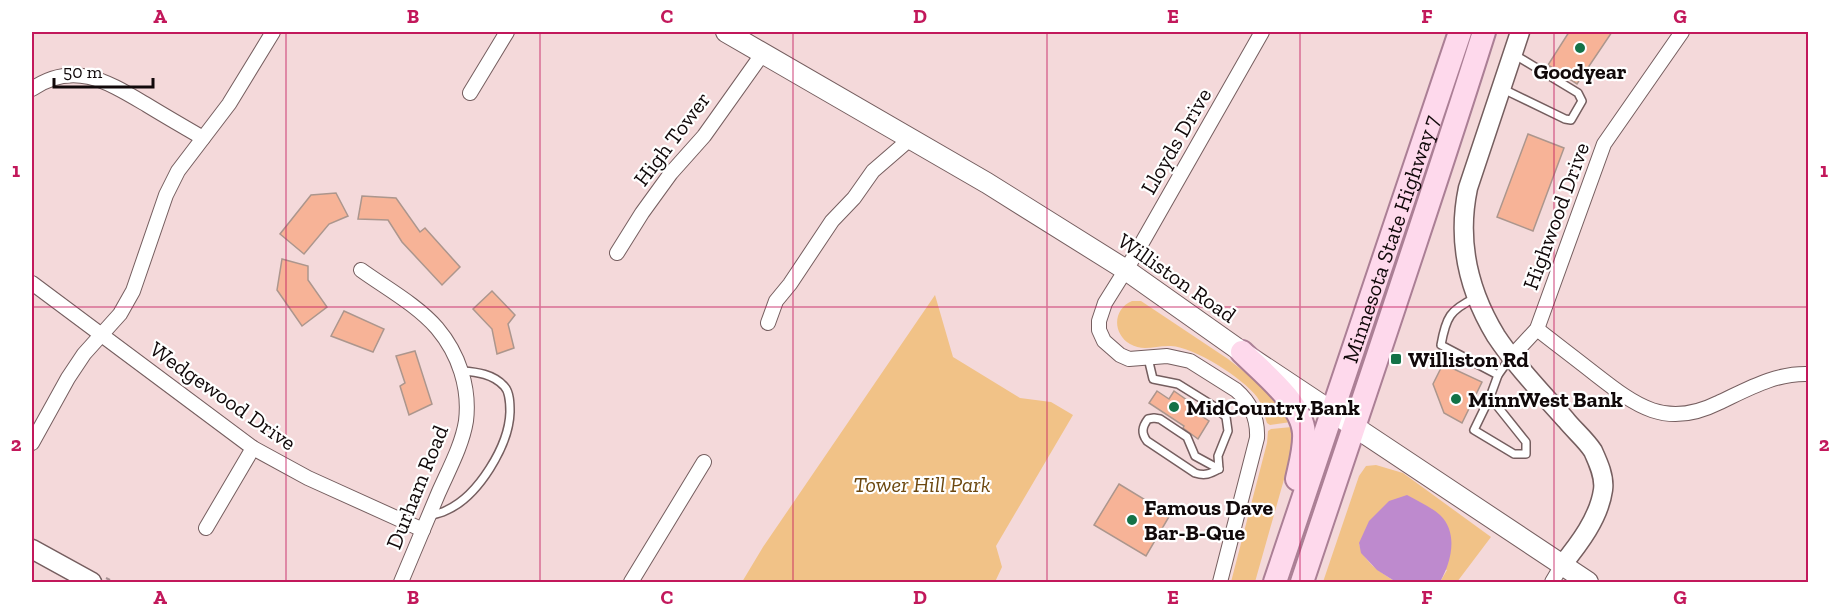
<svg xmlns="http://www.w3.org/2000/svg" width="1840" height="614" viewBox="0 0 1840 614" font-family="'Zilla Slab',serif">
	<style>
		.green { fill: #f1c287 }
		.water { fill: #be8ace }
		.building { fill: #f7b397; stroke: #ac968d; stroke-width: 1.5 }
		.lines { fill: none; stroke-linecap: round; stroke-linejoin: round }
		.service-casing { stroke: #755e5f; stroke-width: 10 }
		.minor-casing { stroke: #755e5f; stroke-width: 16 }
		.tertiary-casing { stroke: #755e5f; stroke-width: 21 }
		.secondary-casing { stroke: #755e5f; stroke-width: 22 }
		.primary-casing { stroke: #ab7f95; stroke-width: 26 }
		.path { stroke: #a59192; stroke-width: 2; stroke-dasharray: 4.5 4.5; stroke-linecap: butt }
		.service { stroke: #fff; stroke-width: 7 }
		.minor { stroke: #fff; stroke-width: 14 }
		.tertiary { stroke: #fff; stroke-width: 18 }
		.secondary { stroke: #fff; stroke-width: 20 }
		.primary { stroke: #fed9ec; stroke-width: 22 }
		.grid { fill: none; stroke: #c2185b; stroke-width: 1.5; stroke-opacity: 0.55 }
		.poi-dot { fill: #147247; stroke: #fff; stroke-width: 2 }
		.labels { text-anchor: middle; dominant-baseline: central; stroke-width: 4.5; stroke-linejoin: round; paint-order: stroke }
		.poi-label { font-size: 22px; font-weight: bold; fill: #11090a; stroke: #fff; text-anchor: start }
		.street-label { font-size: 22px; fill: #11090a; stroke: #fff }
		.park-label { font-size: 22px; font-style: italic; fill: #6c470e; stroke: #fff }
		.neatline { fill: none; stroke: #c2185b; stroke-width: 2 }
		.grid-label { font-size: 20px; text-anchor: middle; font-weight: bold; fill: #c2185b }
	</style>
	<rect width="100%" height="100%" fill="#f4d9da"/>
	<!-- green -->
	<g class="green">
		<path d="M935 295 953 357 1020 398 1051 402 1073 415 996 546 1002 567 995 582H742L763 547Z"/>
		<path d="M1132 301H1141L1228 359 1284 403 1291 422 1270 425 1267 423C1264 414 1262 404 1257 397 1243 378 1194 347 1171 346 1157 345 1143 352 1130 344 1112 333 1113 309 1132 301Z"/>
		<path d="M1292 427 1294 444 1255 582H1231L1267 443 1268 431 1271 429Z"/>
		<path d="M1376 465 1403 473 1491 537 1457 582H1440L1447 570 1359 543C1363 562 1380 572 1396 582H1323L1359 476 1366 466Z"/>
	</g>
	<!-- water -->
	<path class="water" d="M1407 495C1418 501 1431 507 1440 515 1459 533 1451 563 1440 582H1396L1377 570 1361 553 1359 543 1369 521 1389 501Z"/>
	<!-- building -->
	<g class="building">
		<path d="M1569 32H1612L1577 84 1548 65Z"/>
		<path d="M1528 134 1564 148 1533 231 1497 217Z"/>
		<path d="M336 193 348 216 329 224 304 254 280 234 311 195Z"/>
		<path d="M362 196 396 198 420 232 425 228 460 267 442 285 402 242 388 220 358 219Z"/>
		<path d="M282 259 308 266V280L327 307 302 326 277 290Z"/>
		<path d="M492 291 515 315 508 324 514 348 497 354 492 329 473 309Z"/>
		<path d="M344 311 384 329 373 352 331 336Z"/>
		<path d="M415 351 432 404 409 415 400 386 405 383 396 356Z"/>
		<path d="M1443 364 1482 382 1462 423 1444 413 1433 384Z"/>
		<path d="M1157 391 1169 399 1174 391 1194 405 1191 409 1209 421 1198 439 1183 428 1184 426 1149 403Z"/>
		<path d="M1119 484 1170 515 1146 556 1094 525Z"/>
	</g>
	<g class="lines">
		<!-- service casing -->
		<g class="service-casing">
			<g id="service">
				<path d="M1503 89 1565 119 1571 120 1582 101 1578 93 1515 55"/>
				<path d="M1475 298C1450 310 1446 317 1441 345L1498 375"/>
				<path d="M1148 358 1153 379 1178 384 1215 407 1226 417 1228 431 1218 456 1219 469"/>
				<path d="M1490 397 1474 430 1514 454H1526V442L1490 397 1498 375 1510 358"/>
				<path d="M1154 418 1160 419 1187 437 1195 456 1219 469C1210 474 1205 476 1195 473L1147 441C1141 433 1142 427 1148 419Z"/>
				<path d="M430 516C435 514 442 513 447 510 478 496 509 446 510 412 510 404 510 392 504 386 493 374 477 372 462 371"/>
			</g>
		</g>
		<!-- minor casing -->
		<g class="minor-casing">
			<g id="minor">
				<path d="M32 89C74 60 108 82 147 105 165 116 184 127 203 138"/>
				<path d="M470 93 507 32"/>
				<path d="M617 253 642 213 671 173 704 136 763 53"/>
				<path d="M361 270C386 288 417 305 437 328 459 354 470 388 466 421 462 446 448 471 438 494 426 523 413 553 401 582"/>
				<path d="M32 283 253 448 308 478 423 530"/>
				<path d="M768 323 776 301 790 284 832 221 854 198 873 171 910 139"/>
				<path d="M1537 329C1556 344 1576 359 1595 374 1636 406 1666 429 1718 403 1748 389 1775 373 1808 374"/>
				<path d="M1512 356 1537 329 1604 144 1682 32"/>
				<path d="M32 443 68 378 84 354 120 314 133 291 166 195 178 171 229 104 273 32"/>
				<path d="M206 528 253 448"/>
				<path d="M631 582 704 462"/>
				<path d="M1220 582 1257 438C1258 418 1251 403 1236 390L1190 361 1167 356 1129 359 1120 355 1104 341 1099 330V321L1105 303 1135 255 1262 32"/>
				<path d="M1552 582 1562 565"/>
			</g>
		</g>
		<!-- tertiary casing -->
		<g class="tertiary-casing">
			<g id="tertiary">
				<path d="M1520 32 1468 188C1457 240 1468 290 1496 336 1516 366 1542 393 1566 420 1574 430 1586 440 1593 451 1598 462 1605 477 1603 490 1599 518 1579 544 1562 565"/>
				<path d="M32 549 92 582"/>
			</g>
		</g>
		<!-- secondary casing -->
		<g class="secondary-casing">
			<path id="secondary" d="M726 32 987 183 1126 270 1242 352 1588 582"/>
		</g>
		<!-- primary casing -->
		<g class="primary-casing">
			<g id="primary">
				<path d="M1242 352C1262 372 1302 403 1304 433 1305 448 1300 465 1297 479"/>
				<path id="s1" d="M1275 582 1460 32"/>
				<path d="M1302 582C1363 399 1426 216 1484 32"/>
			</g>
		</g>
		<!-- path -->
		<path class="path" d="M106 578 114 582"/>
		<!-- service -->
		<use href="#service" class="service"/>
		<!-- minor -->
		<use href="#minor" class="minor"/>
		<!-- tertiary -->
		<use href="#tertiary" class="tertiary"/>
		<!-- secondary -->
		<use href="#secondary" class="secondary"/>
		<!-- primary -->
		<use href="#primary" class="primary"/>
	</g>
	<!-- grid -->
	<path class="grid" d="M286 32V582M540 32V582M793 32V582M1047 32V582M1300 32V582M1554 32V582M32 307H1808"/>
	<!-- markers -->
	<g class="poi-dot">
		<circle cx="1580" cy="48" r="6"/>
		<rect x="1390" y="353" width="12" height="12" rx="3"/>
		<circle cx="1456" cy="399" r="6"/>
		<circle cx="1174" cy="407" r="6"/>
		<circle cx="1132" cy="520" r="6"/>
	</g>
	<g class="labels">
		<!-- poi labels -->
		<g class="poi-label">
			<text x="1580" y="71" text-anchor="middle">Goodyear</text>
			<text x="1408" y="359">Williston Rd</text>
			<text x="1468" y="399">MinnWest Bank</text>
			<text x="1186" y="407">MidCountry Bank</text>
			<text x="1144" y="507">Famous Dave<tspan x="1144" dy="25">Bar-B-Que</tspan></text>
		</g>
		<!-- street labels -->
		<g class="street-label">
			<text transform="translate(672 139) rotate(-53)">High Tower</text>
			<text transform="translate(1176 141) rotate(-60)">Lloyds Drive</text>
			<text transform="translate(1556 216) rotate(-70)">Highwood Drive</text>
			<text stroke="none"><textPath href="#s1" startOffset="362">Minnesota State Highway 7</textPath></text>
			<text transform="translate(1177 278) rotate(35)">Williston Road</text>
			<text transform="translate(223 396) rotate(35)">Wedgewood Drive</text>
			<text transform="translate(417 487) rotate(-68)">Durham Road</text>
		</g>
		<!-- park labels -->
		<g class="park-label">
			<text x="922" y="484">Tower Hill Park</text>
		</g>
	</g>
	<!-- border -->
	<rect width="1840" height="614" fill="none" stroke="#ffffff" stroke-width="66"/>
	<!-- scale -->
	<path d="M54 78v9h99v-9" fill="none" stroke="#11090a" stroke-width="3"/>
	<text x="63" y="78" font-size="18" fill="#11090a" stroke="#ffffff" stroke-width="4.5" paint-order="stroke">50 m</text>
	<rect x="33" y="33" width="1774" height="548" class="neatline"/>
	<g class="grid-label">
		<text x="160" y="23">A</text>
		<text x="413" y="23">B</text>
		<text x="667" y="23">C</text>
		<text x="920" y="23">D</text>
		<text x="1173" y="23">E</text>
		<text x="1427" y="23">F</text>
		<text x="1680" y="23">G</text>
		<text x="16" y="177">1</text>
		<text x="1824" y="177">1</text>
		<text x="16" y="451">2</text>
		<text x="1824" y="451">2</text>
		<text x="160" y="604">A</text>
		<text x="413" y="604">B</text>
		<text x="667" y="604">C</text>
		<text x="920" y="604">D</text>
		<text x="1173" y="604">E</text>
		<text x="1427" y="604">F</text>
		<text x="1680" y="604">G</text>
	</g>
</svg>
